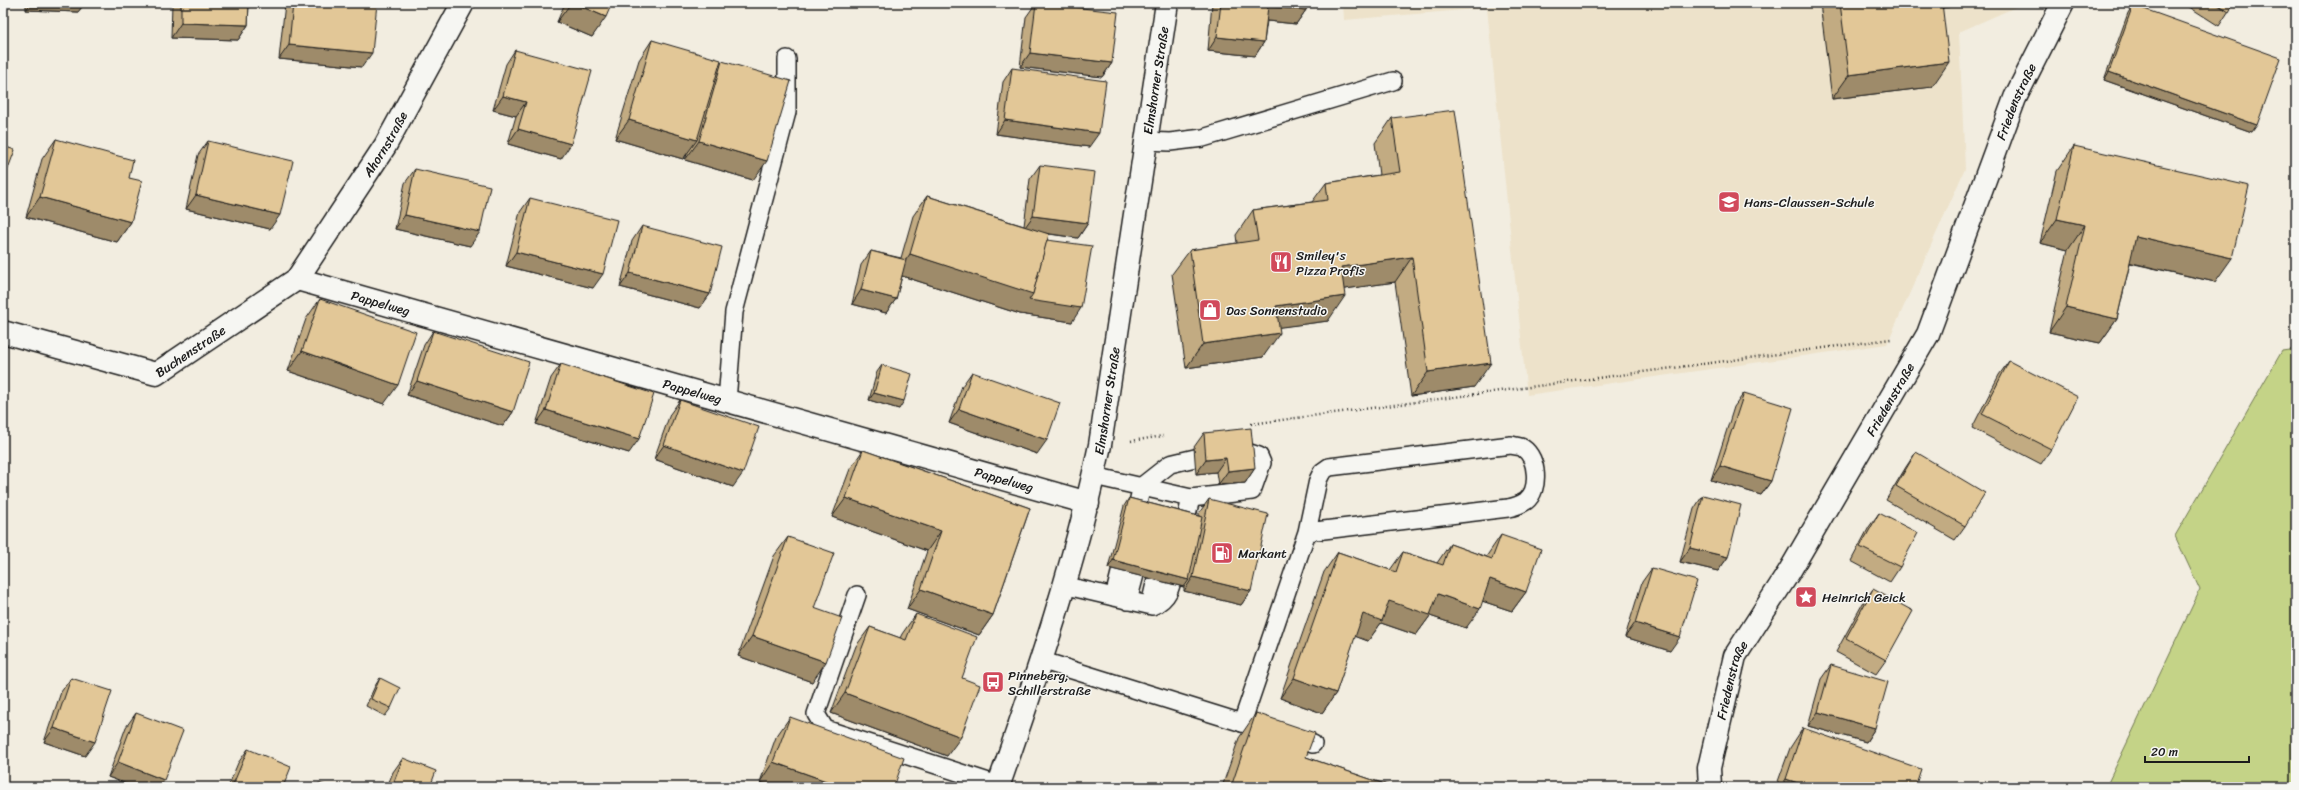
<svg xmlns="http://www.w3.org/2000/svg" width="2299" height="790" viewBox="0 0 2299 790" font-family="Sriracha,sans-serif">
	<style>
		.built { fill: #ede2ca }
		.green { fill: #c4d387; stroke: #707852 }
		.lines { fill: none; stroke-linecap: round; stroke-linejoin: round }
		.service-casing { stroke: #1c1c1c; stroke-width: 20 }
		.minor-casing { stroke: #1c1c1c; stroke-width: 25 }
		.secondary-casing { stroke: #1c1c1c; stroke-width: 25 }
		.path { stroke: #1c1c1c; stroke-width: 2.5; stroke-dasharray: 1 3; stroke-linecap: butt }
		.service { stroke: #f6f6f2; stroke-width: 17 }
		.minor { stroke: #f6f6f2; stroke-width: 22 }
		.secondary { stroke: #f6f6f2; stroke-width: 22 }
		.wall { fill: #c2ab82; stroke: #1c1c1c }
		.shaded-wall { fill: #9e8b6a; stroke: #1c1c1c }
		.building { fill: #e2c797; stroke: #1c1c1c }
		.labels { text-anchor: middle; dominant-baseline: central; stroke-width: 3; stroke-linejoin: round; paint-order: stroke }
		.street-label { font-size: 13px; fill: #1c1c1c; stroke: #f6f6f2 }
		.poi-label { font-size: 13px; fill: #1c1c1c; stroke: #f6f6f2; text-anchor: start }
	</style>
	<rect width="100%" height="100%" fill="#f2ede0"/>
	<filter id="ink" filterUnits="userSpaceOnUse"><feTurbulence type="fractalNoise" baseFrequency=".025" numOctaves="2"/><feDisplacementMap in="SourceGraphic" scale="8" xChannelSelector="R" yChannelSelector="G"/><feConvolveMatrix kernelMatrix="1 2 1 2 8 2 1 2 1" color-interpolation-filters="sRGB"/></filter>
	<g filter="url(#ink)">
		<!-- built -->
		<path class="built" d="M1343 3H2025L1959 32 1965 169 1887 344 1527 395 1487 8 1344 20Z"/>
		<!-- green -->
		<path class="green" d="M2296 349V787H2106L2200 590 2175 536 2282 351Z"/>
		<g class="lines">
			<!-- service casing -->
			<g class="service-casing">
				<g id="service">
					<path d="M1145 141 1170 142 1203 138 1393 81"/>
					<path d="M727 401 734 312 787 112V59"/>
					<path d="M1094 476 1191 498 1182 537"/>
					<path d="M1133 523 1142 486 1170 464 1195 458 1250 453 1259 456 1262 463 1252 491 1191 498"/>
					<path d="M1063 585 1152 606C1172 598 1172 581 1176 562"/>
					<path d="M857 595 816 714 825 729 998 785"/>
					<path d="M1114 597 1126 549"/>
					<path d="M1128 601 1141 552"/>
					<path d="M1150 605 1161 558"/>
					<path d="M1040 660 1252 726"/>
					<path d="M1242 723 1307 532 1318 480 1322 472 1329 467 1511 445C1515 446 1520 446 1523 448 1538 458 1540 490 1526 501 1520 505 1514 507 1508 508L1307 532"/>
					<path d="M1288 737 1313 744"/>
				</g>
			</g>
			<!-- minor casing -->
			<g class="minor-casing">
				<g id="minor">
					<path id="s1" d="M297 279 1088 503"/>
					<path id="s2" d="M3 332 156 374 297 279 385 146 463 3"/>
					<path id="s3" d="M1710 787 1709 768 1735 656 1789 572 1928 334 2015 98 2063 3"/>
				</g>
			</g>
			<!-- secondary casing -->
			<g class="secondary-casing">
				<g id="secondary">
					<path id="s4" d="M998 787C1037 675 1076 561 1100 445L1167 3"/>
				</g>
			</g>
			<!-- path -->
			<g class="path">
				<path d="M1251 424 1891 339"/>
				<path d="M1131 441 1163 436"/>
			</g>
			<!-- service -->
			<use href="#service" class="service"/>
			<!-- minor -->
			<use href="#minor" class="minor"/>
			<!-- secondary -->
			<use href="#secondary" class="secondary"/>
		</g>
		<!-- wall -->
		<g class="wall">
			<path d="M26 3H85L78 12 26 10Z"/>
			<path d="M172 3H249L248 25 238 40 171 38Z"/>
			<path d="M285 3H377L362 67 279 59Z"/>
			<path d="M565 3H612L592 37 557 22Z"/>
			<path d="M1036 3 1112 63 1102 77 1020 67 1026 17Z"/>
			<path d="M1212 3H1307L1306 10 1296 24 1267 21 1264 42 1255 56 1208 51Z"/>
			<path d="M1820 3H1970L1942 8 1932 87 1832 99Z"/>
			<path d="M2183 3H2234L2219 26Z"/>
			<path d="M2133 5 2252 132 2104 80 2128 13Z"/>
			<path d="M652 40 719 66 722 61 753 180 685 160 687 154 683 159 615 139 639 60Z"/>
			<path d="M515 50 561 159 508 144 516 116 493 110 506 64Z"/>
			<path d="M1012 68 1089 147 996 134 1003 82Z"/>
			<path d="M1392 118 1474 387 1411 396 1395 282 1344 289 1328 321 1279 327 1263 357 1186 368 1172 274 1190 250 1237 243 1236 235 1253 210 1312 202 1326 183 1379 175 1375 143Z"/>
			<path d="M56 139 129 178 131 222 117 242 26 217 42 159Z"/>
			<path d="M208 141 270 229 186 209 198 155Z"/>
			<path d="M2074 146 2215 282 2130 263 2117 319 2100 343 2049 332 2068 250 2040 243 2057 171Z"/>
			<path d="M1040 165 1088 223 1078 238 1049 234 1047 240 1072 322 1020 314 902 276 896 299 886 313 852 304 861 265 871 251 901 258 913 216 927 196 1024 226 1030 179Z"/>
			<path d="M415 169 470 246 395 229 405 183Z"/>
			<path d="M530 198 593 288 506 266 520 212Z"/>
			<path d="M642 226 710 294 700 308 620 287 632 241Z"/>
			<path d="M320 299 384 404 288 371 306 319Z"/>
			<path d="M433 331 513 412 503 426 407 395 424 345Z"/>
			<path d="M2009 361 2051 449 2041 464 1972 428 1999 375Z"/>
			<path d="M561 364 629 453 536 424 551 378Z"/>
			<path d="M882 365 899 409 869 400 877 372Z"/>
			<path d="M972 372 1037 454 949 423 962 386Z"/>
			<path d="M1744 393 1771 481 1761 495 1711 480 1734 407Z"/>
			<path d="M680 400 733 487 654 459 670 414Z"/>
			<path d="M1204 433 1255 468 1245 483 1218 485 1216 472 1196 474 1194 447Z"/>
			<path d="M863 450 1030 508 993 615 979 635 907 609 927 551 832 517 850 469Z"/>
			<path d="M1916 452 1965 526 1955 540 1886 500 1906 467Z"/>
			<path d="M1703 495 1728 557 1718 571 1680 562 1694 509Z"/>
			<path d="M1129 498 1199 516V513L1209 499 1251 591 1241 605 1184 591V587L1108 568 1124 506Z"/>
			<path d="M1879 513 1900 567 1890 582 1851 561 1869 527Z"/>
			<path d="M1501 535 1526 592 1512 611 1482 601 1466 628 1430 616 1416 635 1381 623 1368 641 1355 636 1336 693 1322 713 1280 698 1324 572 1338 552 1390 570 1403 552 1437 563 1450 544 1486 557Z"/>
			<path d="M788 537 814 608 812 682 738 656 774 556Z"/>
			<path d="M1652 568 1670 651 1625 637 1642 582Z"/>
			<path d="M1873 589 1886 660 1876 674 1836 652 1863 603Z"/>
			<path d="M916 614 962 678 947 756 831 713 856 646 870 627 900 638 902 634Z"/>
			<path d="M1831 665 1875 728 1866 742 1808 726 1821 679Z"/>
			<path d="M71 678 85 756 44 742 61 692Z"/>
			<path d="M380 678 391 708 385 716 366 706 375 686Z"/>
			<path d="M136 713 159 787H135L108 777 126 727Z"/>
			<path d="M1256 713 1306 757 1393 787H1222L1239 738Z"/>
			<path d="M790 717 894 787H773L760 782 776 737Z"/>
			<path d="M1803 728 1915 787H1776L1790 748Z"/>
			<path d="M248 749 283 787H228L238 763Z"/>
			<path d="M403 758 430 787H387L393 772Z"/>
		</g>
		<!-- shaded-wall -->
		<g class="shaded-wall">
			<path d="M31 3H85L78 12 26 10Z"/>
			<path d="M116 3H134L133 4Z"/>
			<path d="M571 3H573L606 17 592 37 557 22Z"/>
			<path d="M1940 3H1970L1936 9Z"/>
			<path d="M1268 6 1306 10 1296 24 1258 20Z"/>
			<path d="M181 23 248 25 238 40 171 38Z"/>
			<path d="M1217 37 1264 42 1255 56 1208 51Z"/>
			<path d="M289 45 372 53 362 67 279 59Z"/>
			<path d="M1030 53 1112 63 1102 77 1020 67Z"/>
			<path d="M1949 62 1932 87 1832 99 1849 75Z"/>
			<path d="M2109 72 2257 125 2252 132 2104 80Z"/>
			<path d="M503 96 526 102 516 116 493 110Z"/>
			<path d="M629 120 697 140 683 159 615 139Z"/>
			<path d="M1005 120 1099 133 1089 147 996 134Z"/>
			<path d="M518 129 571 144 561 159 508 144Z"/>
			<path d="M699 141 767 161 753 180 685 160Z"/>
			<path d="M196 195 280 215 270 229 186 209Z"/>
			<path d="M40 197 131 222 117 242 26 217Z"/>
			<path d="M405 215 480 232 470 246 395 229Z"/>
			<path d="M1033 216 1088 223 1078 238 1023 230Z"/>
			<path d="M2057 219 2085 225 2068 250 2040 243Z"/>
			<path d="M2136 236 2232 258 2215 282 2119 260Z"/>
			<path d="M516 252 603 274 593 288 506 266Z"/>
			<path d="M910 254 1081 308 1072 322 1020 314 896 274Z"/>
			<path d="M1412 257 1395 282 1324 292 1341 267Z"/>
			<path d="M630 273 710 294 700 308 620 287Z"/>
			<path d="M861 290 896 299 886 313 852 304Z"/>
			<path d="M1345 296 1328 321 1259 330 1276 306Z"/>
			<path d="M2066 307 2117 319 2100 343 2049 332Z"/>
			<path d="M1280 333 1263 357 1186 368 1203 344Z"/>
			<path d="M302 351 398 385 384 404 288 371Z"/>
			<path d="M1491 363 1474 387 1411 396 1428 372Z"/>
			<path d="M417 381 513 412 503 426 407 395Z"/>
			<path d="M874 393 904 401 899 409 869 400Z"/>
			<path d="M959 409 1047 440 1037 454 949 423Z"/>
			<path d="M546 410 639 439 629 453 536 424Z"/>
			<path d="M664 445 743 473 733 487 654 459Z"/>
			<path d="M1226 458 1216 472 1196 474 1206 460Z"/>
			<path d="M1720 466 1771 481 1761 495 1711 480Z"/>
			<path d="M1255 468 1245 483 1218 485 1228 471Z"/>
			<path d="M846 498 941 531 927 551 832 517Z"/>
			<path d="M1690 548 1728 557 1718 571 1680 562Z"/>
			<path d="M1113 560 1189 580 1184 587 1108 568Z"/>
			<path d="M1193 577 1251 591 1241 605 1184 591Z"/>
			<path d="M1490 579 1526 592 1512 611 1476 599Z"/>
			<path d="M921 589 993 615 979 635 907 609Z"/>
			<path d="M1438 594 1480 609 1466 628 1430 616 1416 635 1381 623 1368 641 1349 634 1363 614 1389 601Z"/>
			<path d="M1635 623 1680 637 1670 651 1625 637Z"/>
			<path d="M752 636 826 662 812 682 738 656Z"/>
			<path d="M1294 678 1336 693 1322 713 1280 698Z"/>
			<path d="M845 693 961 737 947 756 831 713Z"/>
			<path d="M1818 712 1875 728 1866 742 1808 726Z"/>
			<path d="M54 728 95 742 85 756 44 742Z"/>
			<path d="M118 762 164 780 159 787H135L108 777Z"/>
			<path d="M773 762 843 787H773L760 782Z"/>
			<path d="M1786 779 1810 787H1780Z"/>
		</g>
		<!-- building -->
		<g class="building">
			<path d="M181 3H249L248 25 181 23Z"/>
			<path d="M293 3H377L372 53 289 45Z"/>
			<path d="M573 3H612L606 17Z"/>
			<path d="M1036 3 1118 12 1112 63 1030 53Z"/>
			<path d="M1221 3H1307L1306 10 1268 6 1264 42 1217 37Z"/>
			<path d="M1840 3H1942L1949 62 1849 75Z"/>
			<path d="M2215 3H2234L2229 12Z"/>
			<path d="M2133 5 2281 58 2257 125 2109 72Z"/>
			<path d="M652 40 721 60 697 140 629 120Z"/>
			<path d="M515 50 592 71 571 144 518 129 526 102 503 96Z"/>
			<path d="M722 61 791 81 767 161 699 141Z"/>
			<path d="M1012 68 1106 81 1099 133 1005 120Z"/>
			<path d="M1455 110 1491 363 1428 372 1412 257 1341 267 1345 296 1276 306 1280 333 1203 344 1190 250 1258 240 1253 210 1328 200 1326 183 1400 172 1392 118Z"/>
			<path d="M56 139 133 160 129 178 142 181 131 222 40 197Z"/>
			<path d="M208 141 293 161 280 215 196 195Z"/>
			<path d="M3 146 15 150 3 182Z"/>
			<path d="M2074 146 2249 186 2232 258 2136 236 2117 319 2066 307 2085 225 2057 219Z"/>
			<path d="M1040 165 1095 172 1088 223 1033 216Z"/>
			<path d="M415 169 490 186 480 232 405 215Z"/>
			<path d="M927 196 1049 234 1033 294 910 254Z"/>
			<path d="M530 198 617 220 603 274 516 252Z"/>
			<path d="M642 226 722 247 710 294 630 273Z"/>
			<path d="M1047 240 1092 246 1081 308 1029 300 1033 294Z"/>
			<path d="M871 251 906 260 896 299 861 290Z"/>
			<path d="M320 299 416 332 398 385 302 351Z"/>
			<path d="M433 331 529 362 513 412 417 381Z"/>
			<path d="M2009 361 2078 397 2051 449 1982 414Z"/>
			<path d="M561 364 654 394 639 439 546 410Z"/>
			<path d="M882 365 912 374 904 401 874 393Z"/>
			<path d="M972 372 1060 403 1047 440 959 409Z"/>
			<path d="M1744 393 1793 408 1771 481 1720 466Z"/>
			<path d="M680 400 759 427 743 473 664 445Z"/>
			<path d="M1251 428 1255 468 1228 471 1226 458 1206 460 1204 433Z"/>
			<path d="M863 450 1030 508 993 615 921 589 941 531 846 498Z"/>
			<path d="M1916 452 1985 493 1965 526 1896 486Z"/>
			<path d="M1703 495 1741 505 1728 557 1690 548Z"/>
			<path d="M1129 498 1202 517 1189 580 1113 560Z"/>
			<path d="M1209 499 1268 514 1251 591 1193 577Z"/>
			<path d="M1879 513 1918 533 1900 567 1860 547Z"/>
			<path d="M1501 535 1541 549 1526 592 1490 579 1480 609 1438 594 1430 615 1389 601 1382 621 1363 614 1336 693 1294 678 1338 552 1396 572 1403 552 1443 565 1450 544 1492 559Z"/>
			<path d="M788 537 834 553 814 608 842 618 826 662 752 636Z"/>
			<path d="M1652 568 1697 581 1680 637 1635 623Z"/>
			<path d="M1873 589 1913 611 1886 660 1846 638Z"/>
			<path d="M916 614 977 637 962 678 980 685 961 737 845 693 870 627 906 640Z"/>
			<path d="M1831 665 1888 682 1875 728 1818 712Z"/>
			<path d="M71 678 112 691 95 742 54 728Z"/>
			<path d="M380 678 400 688 391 708 371 699Z"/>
			<path d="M136 713 183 731 164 780 118 762Z"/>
			<path d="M1256 713 1315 733 1306 757 1393 787H1231Z"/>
			<path d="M790 717 904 758 894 787H843L773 762Z"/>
			<path d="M1803 728 1921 769 1915 787H1810L1786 779Z"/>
			<path d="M248 749 291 767 283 787H232Z"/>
			<path d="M403 758 436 771 430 787H392Z"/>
			<path d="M319 783 329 787H317Z"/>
		</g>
	</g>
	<!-- icons -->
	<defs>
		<g id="school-square" transform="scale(1.15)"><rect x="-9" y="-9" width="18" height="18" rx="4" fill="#d1495b" stroke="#f6f6f2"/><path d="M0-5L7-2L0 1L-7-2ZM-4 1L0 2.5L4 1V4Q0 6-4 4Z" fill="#fff"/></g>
		<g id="restaurant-square" transform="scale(1.15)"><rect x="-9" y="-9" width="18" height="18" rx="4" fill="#d1495b" stroke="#f6f6f2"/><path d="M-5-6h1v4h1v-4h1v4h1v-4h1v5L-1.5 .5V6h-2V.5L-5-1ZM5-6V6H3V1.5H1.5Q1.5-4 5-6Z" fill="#fff"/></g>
		<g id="shop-square" transform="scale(1.15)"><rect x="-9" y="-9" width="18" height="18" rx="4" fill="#d1495b" stroke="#f6f6f2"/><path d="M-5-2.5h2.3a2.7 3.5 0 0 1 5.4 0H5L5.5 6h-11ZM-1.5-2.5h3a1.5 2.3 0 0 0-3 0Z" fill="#fff"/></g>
		<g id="fuel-square" transform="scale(1.15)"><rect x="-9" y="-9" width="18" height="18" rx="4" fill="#d1495b" stroke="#f6f6f2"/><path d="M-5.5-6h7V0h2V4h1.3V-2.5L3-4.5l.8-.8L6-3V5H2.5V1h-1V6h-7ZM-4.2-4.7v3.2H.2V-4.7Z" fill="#fff"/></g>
		<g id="sight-square" transform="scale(1.15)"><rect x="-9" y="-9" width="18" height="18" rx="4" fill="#d1495b" stroke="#f6f6f2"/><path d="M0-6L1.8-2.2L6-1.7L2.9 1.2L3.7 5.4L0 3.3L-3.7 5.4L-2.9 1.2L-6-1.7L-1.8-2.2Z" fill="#fff"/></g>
		<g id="bus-square" transform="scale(1.15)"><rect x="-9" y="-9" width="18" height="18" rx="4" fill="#d1495b" stroke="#f6f6f2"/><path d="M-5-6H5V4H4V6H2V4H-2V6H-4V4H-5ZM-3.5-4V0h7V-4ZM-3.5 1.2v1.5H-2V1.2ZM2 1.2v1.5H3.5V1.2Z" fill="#fff"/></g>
	</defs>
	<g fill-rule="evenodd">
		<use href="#school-square" x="1729" y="202"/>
		<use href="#restaurant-square" x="1281" y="262"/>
		<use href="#shop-square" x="1210" y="310"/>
		<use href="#fuel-square" x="1222" y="553"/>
		<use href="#sight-square" x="1806" y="597"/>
		<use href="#bus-square" x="993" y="682"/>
	</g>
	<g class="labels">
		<!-- street labels -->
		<g class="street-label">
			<text stroke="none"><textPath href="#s4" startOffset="726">Elmshorner Straße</textPath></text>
			<text stroke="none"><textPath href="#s3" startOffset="758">Friedenstraße</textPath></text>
			<text stroke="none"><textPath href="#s2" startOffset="490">Ahornstraße</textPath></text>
			<text stroke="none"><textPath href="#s1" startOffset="87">Pappelweg</textPath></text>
			<text stroke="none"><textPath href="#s2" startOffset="200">Buchenstraße</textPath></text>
			<text stroke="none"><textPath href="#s1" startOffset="411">Pappelweg</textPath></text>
			<text stroke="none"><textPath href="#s3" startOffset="434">Friedenstraße</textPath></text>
			<text stroke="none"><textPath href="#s4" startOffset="402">Elmshorner Straße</textPath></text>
			<text stroke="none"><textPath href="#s1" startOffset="735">Pappelweg</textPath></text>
			<text stroke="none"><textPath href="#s3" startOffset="110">Friedenstraße</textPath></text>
		</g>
		<!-- poi labels -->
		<g class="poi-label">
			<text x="1744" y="202">Hans-Claussen-Schule</text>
			<text x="1296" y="255">Smiley's<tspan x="1296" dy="15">Pizza Profis</tspan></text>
			<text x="1226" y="310">Das Sonnenstudio</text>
			<text x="1238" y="553">Markant</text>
			<text x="1822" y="597">Heinrich Geick</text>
			<text x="1008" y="675">Pinneberg,<tspan x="1008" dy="15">Schillerstraße</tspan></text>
		</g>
	</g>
	<!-- margin -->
	<rect width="2299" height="790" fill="none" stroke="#f6f6f2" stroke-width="16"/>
	<rect x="8" y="8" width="2283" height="774" fill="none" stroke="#1c1c1c" stroke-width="1.5" filter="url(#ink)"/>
	<!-- scale -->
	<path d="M2145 756v6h104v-6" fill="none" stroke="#1c1c1c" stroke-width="2"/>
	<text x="2151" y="756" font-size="12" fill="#1c1c1c" stroke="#f6f6f2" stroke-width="3" paint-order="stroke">20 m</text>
</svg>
